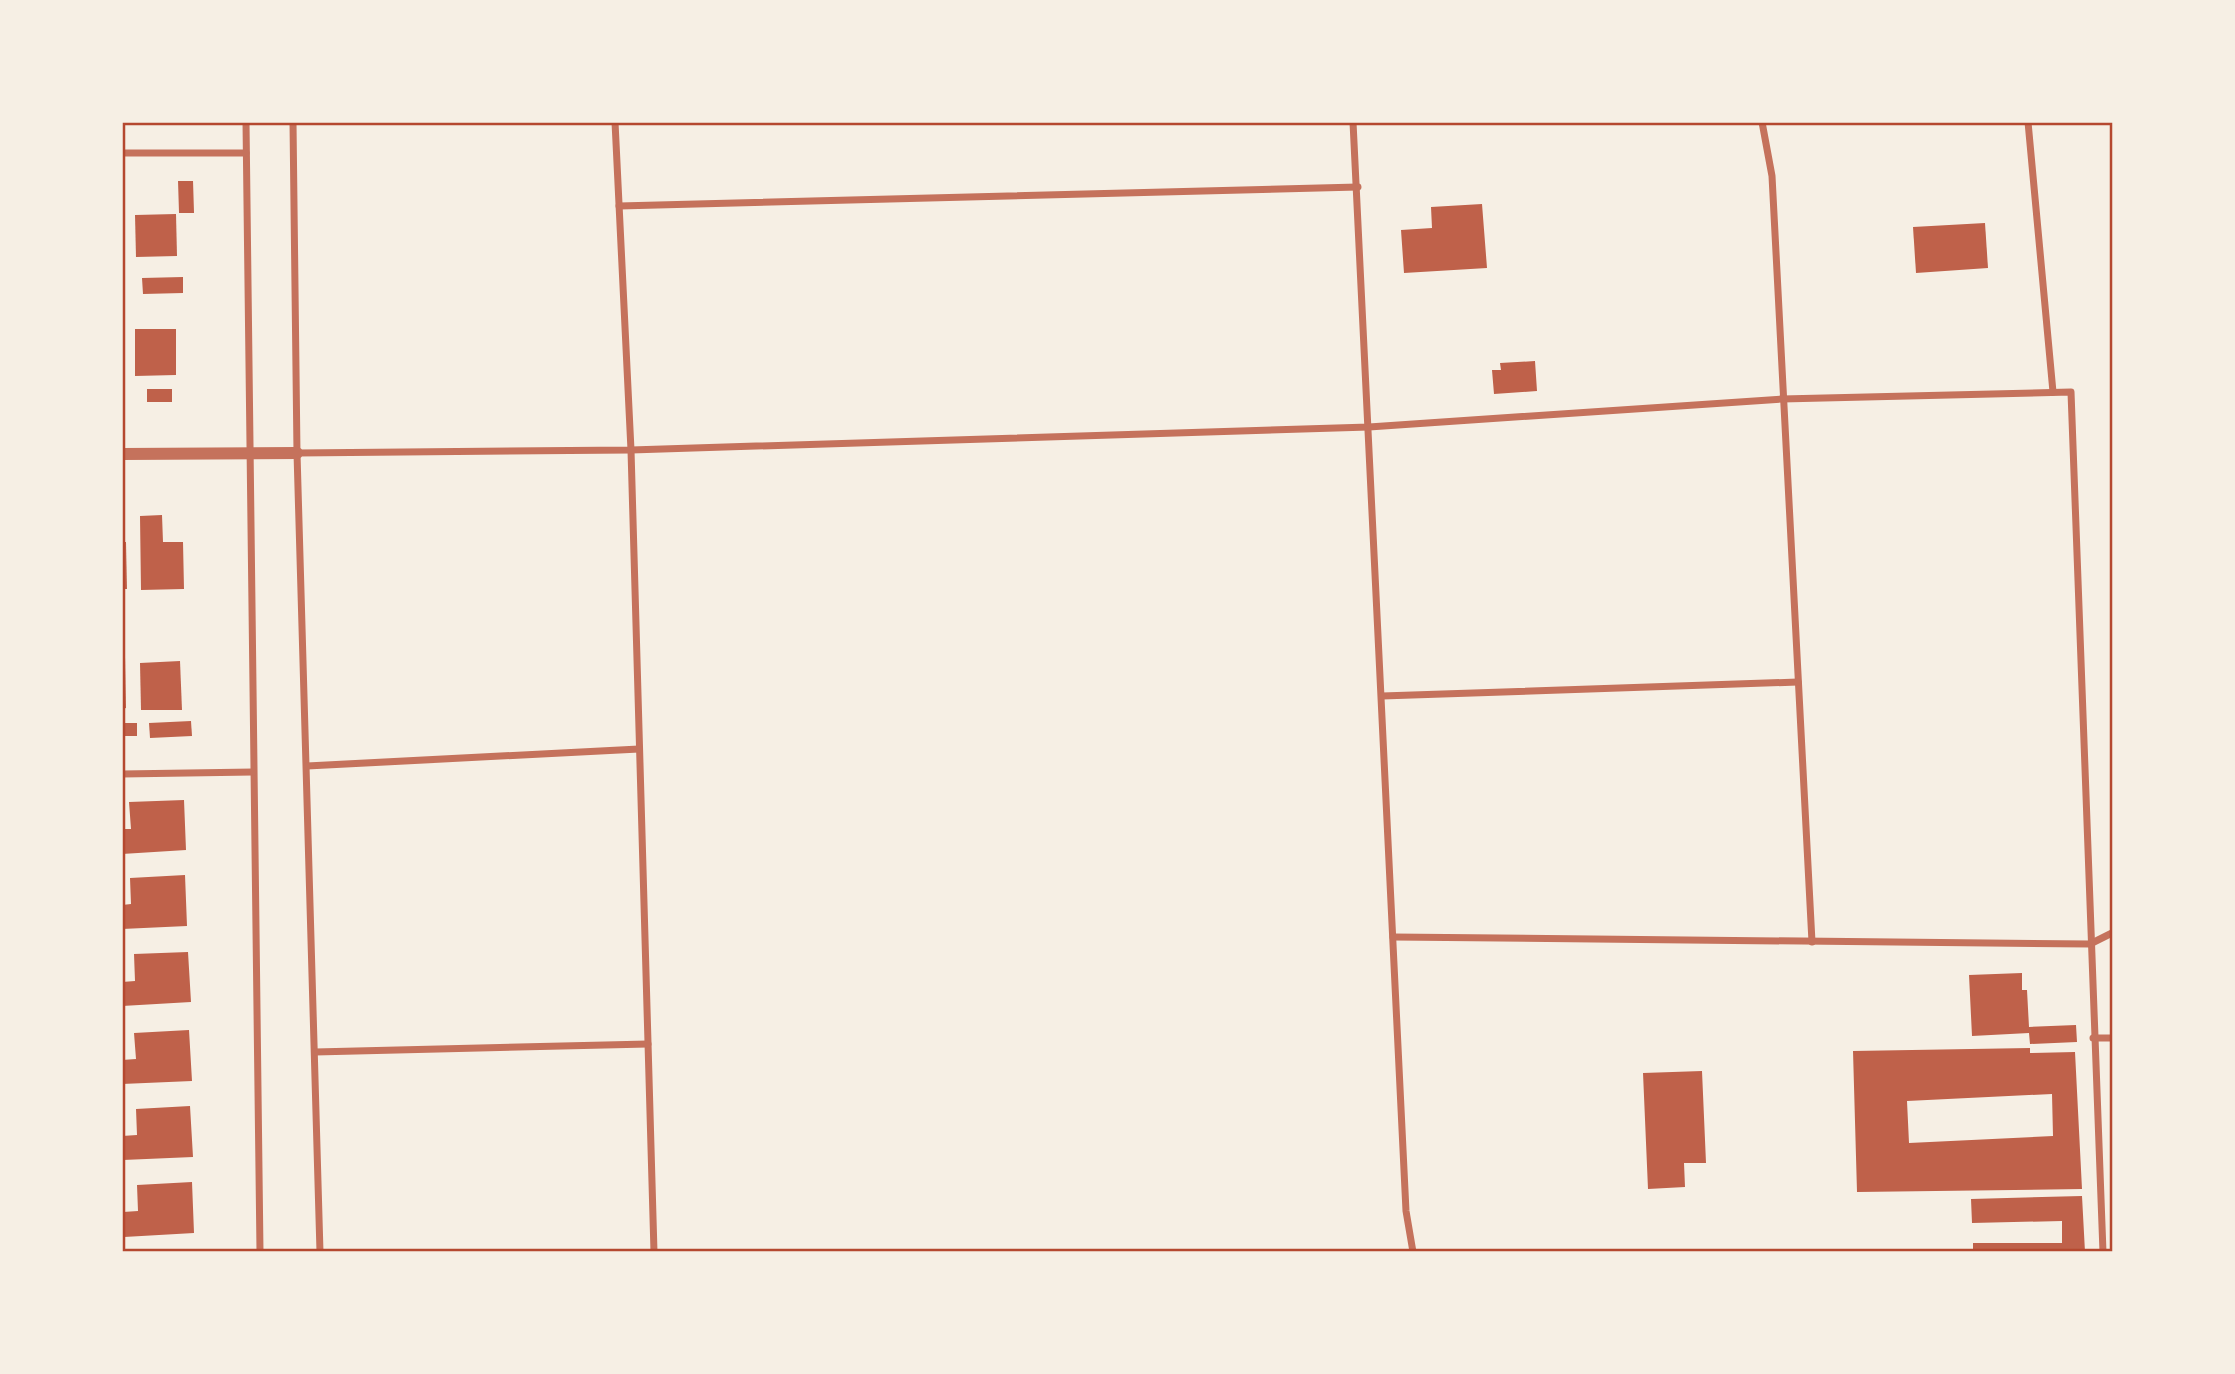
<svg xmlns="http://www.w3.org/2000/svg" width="2235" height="1374" viewBox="0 0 2235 1374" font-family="'Sofia Sans Condensed',sans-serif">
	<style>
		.building { fill: #bf614a; fill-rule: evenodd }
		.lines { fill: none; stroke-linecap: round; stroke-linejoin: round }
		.minor { stroke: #c5725c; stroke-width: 7 }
		.tertiary { stroke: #c5725c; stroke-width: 12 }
		.neatline { fill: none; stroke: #b5482f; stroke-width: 2.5 }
	</style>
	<rect width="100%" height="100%" fill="#f6efe4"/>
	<!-- building -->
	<g class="building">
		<path d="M178 181H193L194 213H179Z"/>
		<path d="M1482 204 1487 268 1404 273 1401 230 1432 228 1431 207Z"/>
		<path d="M176 214 177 256 136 257 135 215Z"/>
		<path d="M1985 223 1988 268 1916 273 1913 227Z"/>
		<path d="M183 277V293L143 294 142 278Z"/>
		<path d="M135 329H176V375L135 376Z"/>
		<path d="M1535 361 1537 391 1494 394 1492 370H1501L1500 363Z"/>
		<rect x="147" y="389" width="25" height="13"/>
		<path d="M162 515 163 542H183L184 589 141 590 140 516Z"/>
		<path d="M122 542H126L127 589H122Z"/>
		<path d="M122 657H125L126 708 122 709Z"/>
		<path d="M180 661 182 710H141L140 663Z"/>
		<path d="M191 721 192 736 150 738 149 723Z"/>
		<rect x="122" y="723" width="15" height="13"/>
		<path d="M184 800 186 850 122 854V829H131L129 802Z"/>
		<path d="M185 875 187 926 122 929V905L131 904 130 878Z"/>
		<path d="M188 952 191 1002 122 1006V982L135 981 134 954Z"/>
		<path d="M2022 973V990H2027L2029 1027 2076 1025 2077 1042 2030 1044 2029 1033 1972 1036 1969 975Z"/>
		<path d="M189 1030 192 1081 122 1084V1060L136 1059 134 1033Z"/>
		<path d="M2030 1048V1053L2075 1052 2082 1189 1857 1192 1853 1051ZM2052 1094 2053 1136 1909 1143 1907 1101Z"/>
		<path d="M1702 1071 1706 1163H1684L1685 1187 1648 1189 1643 1073Z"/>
		<path d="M190 1106 193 1157 123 1160 122 1136 137 1135 136 1109Z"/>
		<path d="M192 1182 194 1233 124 1237 123 1212 138 1211 137 1185Z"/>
		<path d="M2082 1196 2085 1252H1973V1243H2062V1221L1972 1223 1971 1199Z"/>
	</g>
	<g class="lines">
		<!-- minor -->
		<g class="minor">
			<path d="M246 122 260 1252"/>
			<path d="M293 122 297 453 320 1252"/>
			<path d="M615 122 631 450 654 1252"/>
			<path d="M1353 122 1406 1211 1413 1252"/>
			<path d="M1762 122 1772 176 1812 942"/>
			<path d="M2028 122 2053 392"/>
			<path d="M122 153H246"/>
			<path d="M619 206 1358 187"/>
			<path d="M297 453 631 450 1369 427 1782 399 2071 392 2103 1252"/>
			<path d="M1382 696 1798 682"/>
			<path d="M307 766 639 749"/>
			<path d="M122 774 253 772"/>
			<path d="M1393 937 2090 944 2112 933"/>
			<path d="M2093 1038H2112"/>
			<path d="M315 1052 648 1044"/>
		</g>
		<!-- tertiary -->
		<path class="tertiary" d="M122 454 297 453"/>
	</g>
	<!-- border -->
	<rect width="2235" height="1374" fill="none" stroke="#f6efe4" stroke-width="248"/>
	<rect x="124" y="124" width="1987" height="1126" class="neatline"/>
</svg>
